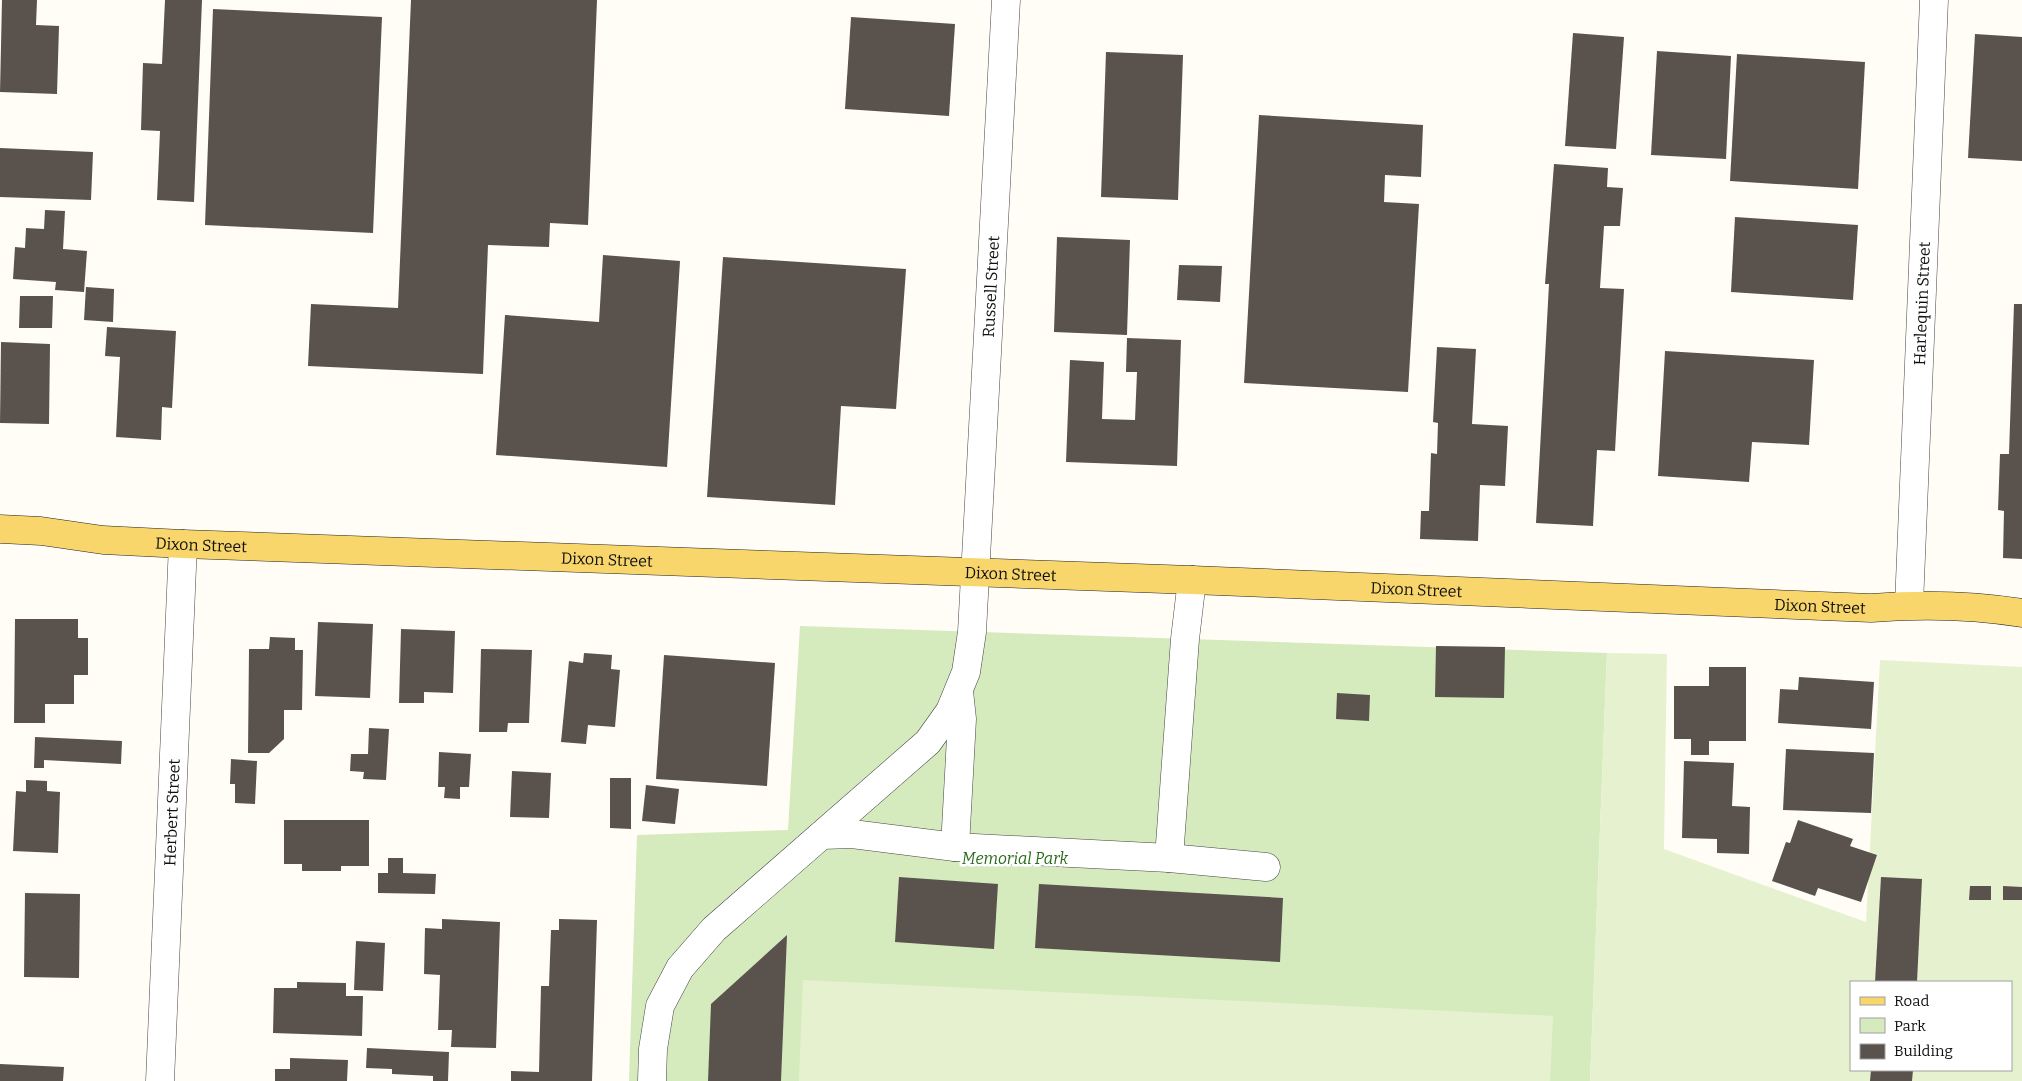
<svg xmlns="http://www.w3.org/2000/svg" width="2022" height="1081" viewBox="0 0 2022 1081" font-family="Bitter,serif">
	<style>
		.green { fill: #d5ebbd }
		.pitch { fill: #e6f2cf; fill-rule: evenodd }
		.building { fill: #5a524d }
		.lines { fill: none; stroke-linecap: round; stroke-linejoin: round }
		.minor-casing { stroke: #444; stroke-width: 29 }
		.major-casing { stroke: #222; stroke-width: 29 }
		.minor { stroke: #fff; stroke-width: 28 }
		.major { stroke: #f9d66b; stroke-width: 28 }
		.labels { text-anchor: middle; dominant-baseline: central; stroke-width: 5; stroke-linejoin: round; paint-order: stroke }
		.street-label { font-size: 16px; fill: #111; stroke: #fff }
		.park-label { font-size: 16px; font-style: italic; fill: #2f6b1f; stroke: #fff }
	</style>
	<rect width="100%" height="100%" fill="#fffdf5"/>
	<!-- green -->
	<path class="green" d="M800 626 1607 653 1590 1081H629L637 835 788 830Z"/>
	<!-- pitch -->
	<g class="pitch">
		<path d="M1607 653 1667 654 1664 849 1866 922 1880 660 2022 667V1081H1590ZM1851 982H2011V1070H1851Z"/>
		<path d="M803 980 1553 1016 1550 1081H799Z"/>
	</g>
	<!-- building -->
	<g class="building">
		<path d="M2 0H37L36 25 59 26 57 94 0 92Z"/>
		<path d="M165 0H202L194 202 157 200 160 131 141 130 143 63 162 64Z"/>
		<path d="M411 0H597L588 225 550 223 549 247 488 245 483 374 308 366 311 304 398 308Z"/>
		<path d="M213 9 382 17 373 233 205 225Z"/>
		<path d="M851 17 955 24 949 116 845 109Z"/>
		<path d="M1573 33 1624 37 1616 149 1565 146Z"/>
		<path d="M1975 34 2022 37V161L1968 158Z"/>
		<path d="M1657 51 1731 56 1726 159 1651 155Z"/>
		<path d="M1106 52 1183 55 1178 200 1101 197Z"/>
		<path d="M1737 54 1865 62 1858 189 1730 181Z"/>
		<path d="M1259 115 1423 125 1421 177 1385 175 1384 202 1419 204 1408 392 1244 383Z"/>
		<path d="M0 148 93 152 91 200 0 197Z"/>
		<path d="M1554 164 1608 168 1607 187 1623 188 1620 226H1604L1600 288 1624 289 1615 451 1597 450 1593 526 1536 523 1549 284H1545Z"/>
		<path d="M45 210 65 211 63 249 87 251 84 292 55 290 56 282 13 279 15 247 25 248 26 228 44 229Z"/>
		<path d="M1735 217 1858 225 1853 300 1731 292Z"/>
		<path d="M1057 237 1130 240 1127 335 1054 332Z"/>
		<path d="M603 255 680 261 667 467 496 455 505 315 599 322Z"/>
		<path d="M723 257 906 269 896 409 841 406 835 505 707 497Z"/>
		<path d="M1179 265 1222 266 1220 302 1177 300Z"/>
		<path d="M86 287 114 289 113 322 84 320Z"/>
		<path d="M20 296H53L52 328H19Z"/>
		<path d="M2014 304H2022V559L2003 558 2004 511 1998 510 2000 454H2009Z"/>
		<path d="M107 327 176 331 172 408 162 407 161 440 116 437 120 357 105 356Z"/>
		<path d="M1127 338 1181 340 1177 466 1066 462 1070 360 1104 362 1102 419 1135 420 1137 372H1126Z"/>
		<path d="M1 342 50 344 49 424 0 423Z"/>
		<path d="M1437 347 1476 349 1472 424 1508 426 1505 486 1480 485 1478 541 1420 539 1421 511H1429L1431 453 1437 454 1438 423 1433 422Z"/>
		<path d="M1665 351 1814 360 1809 445 1752 442 1749 482 1658 476Z"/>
		<path d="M15 619H78V638H88V675H74V704H45V723H14Z"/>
		<path d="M318 622 373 624 370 698 315 696Z"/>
		<path d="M401 629 455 631 453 693 424 692V703H399Z"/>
		<path d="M270 637 295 638V650H303L302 710H284V739L269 753H248L249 649H269Z"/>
		<path d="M1436 646 1505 647 1504 698 1435 697Z"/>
		<path d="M481 649 532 650 529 723H508L507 732H479Z"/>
		<path d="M584 653 612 655 611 669 620 670 615 727 588 725 586 744 561 742 569 661 583 663Z"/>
		<path d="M664 655 775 663 767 786 656 779Z"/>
		<path d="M1709 667H1746V741H1709V755H1691V739H1674V686H1709Z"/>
		<path d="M1799 677 1874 682 1871 729 1778 723 1780 689 1798 690Z"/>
		<path d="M1337 693 1370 695 1369 721 1336 719Z"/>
		<path d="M369 728 389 729 386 780 363 779 364 772 350 771 351 754H368Z"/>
		<path d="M35 737 122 741 121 764 44 760V768H34Z"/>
		<path d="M1786 749 1874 753 1871 813 1783 810Z"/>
		<path d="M439 752 471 754 469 787H460V799L444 798 445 787H438Z"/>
		<path d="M231 759 257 761 255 804 235 803V784H230Z"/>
		<path d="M1684 761 1734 763 1732 806 1750 807 1749 854 1717 853V839L1682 838Z"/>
		<path d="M512 771 551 773 549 818 510 817Z"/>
		<path d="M610 778H631V829L610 828Z"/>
		<path d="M26 780 47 781V791L60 792 58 853 13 851 16 791 26 792Z"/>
		<path d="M646 785 679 789 675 824 642 821Z"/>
		<path d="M284 820H369V866H341V871H302V864H284Z"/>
		<path d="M1798 820 1853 839 1850 846 1877 855 1861 902 1818 888 1815 896 1772 881 1786 842 1790 843Z"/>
		<path d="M388 858H403V873L436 874 435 894 378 893V873H388Z"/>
		<path d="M899 877 998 884 994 949 895 942Z"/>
		<path d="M1881 877 1922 879 1917 982H1875Z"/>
		<path d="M1039 884 1283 898 1280 962 1035 948Z"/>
		<path d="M1970 886H1991V900H1969Z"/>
		<path d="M2003 886 2022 887V900H2003Z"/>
		<path d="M25 893 80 894 79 978 24 977Z"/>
		<path d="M442 919 500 922 496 1048 451 1047 452 1030H438L440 975 424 974 425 928 442 929Z"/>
		<path d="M559 919 597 920 592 1081H511V1071L539 1072 541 986H549L551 930H559Z"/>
		<path d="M787 935 781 1081H708L711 1004Z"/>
		<path d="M356 941 385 943 383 991 354 990Z"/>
		<path d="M297 982 346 983V996H363L362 1036 273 1033 274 988H297Z"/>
		<path d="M367 1048 449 1052 448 1081H433V1076L392 1074V1069L366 1068Z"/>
		<path d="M290 1058 348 1060 347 1081H275V1069H290Z"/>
		<path d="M0 1064 64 1067 63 1081H0Z"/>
		<path d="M1871 1070H1913L1912 1081H1870Z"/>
	</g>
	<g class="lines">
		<!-- minor casing -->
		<g class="minor-casing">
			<g id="minor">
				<path id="s1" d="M1909 605 1934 0"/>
				<path d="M822 835 852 834 955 847 1169 858 1266 867"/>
				<path d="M955 847 962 719 959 691"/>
				<path d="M1169 858 1185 639 1192 580"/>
				<path id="s2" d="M160 1081 183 544"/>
				<path id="s3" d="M652 1081 653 1049 660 1006 680 968 714 929 928 742 950 711 966 672 972 632 1006 0"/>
			</g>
		</g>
		<!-- major casing -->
		<g class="major-casing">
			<g id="major">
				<path id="s4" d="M0 529 41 531 103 540 183 544 1192 580 1871 608C1921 604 1973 605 2022 613"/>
			</g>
		</g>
		<!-- minor -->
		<use href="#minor" class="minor"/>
		<!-- major -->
		<use href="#major" class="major"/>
	</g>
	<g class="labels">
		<!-- street labels -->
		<g class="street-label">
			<text stroke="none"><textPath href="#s3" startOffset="921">Russell Street</textPath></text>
			<text stroke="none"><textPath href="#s1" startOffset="302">Harlequin Street</textPath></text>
			<text stroke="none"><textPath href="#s4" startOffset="202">Dixon Street</textPath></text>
			<text stroke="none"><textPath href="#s4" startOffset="608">Dixon Street</textPath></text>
			<text stroke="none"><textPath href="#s4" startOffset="1012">Dixon Street</textPath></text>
			<text stroke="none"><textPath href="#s4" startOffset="1418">Dixon Street</textPath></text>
			<text stroke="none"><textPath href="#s4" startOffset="1822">Dixon Street</textPath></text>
			<text stroke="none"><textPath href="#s2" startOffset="269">Herbert Street</textPath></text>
		</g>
		<!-- park labels -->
		<g class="park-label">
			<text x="1015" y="858">Memorial Park</text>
		</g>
	</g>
	<!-- legend -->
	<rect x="1850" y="981" width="162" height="90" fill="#ffffff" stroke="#a0a0a0"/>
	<rect x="1860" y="997" width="25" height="8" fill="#f9d66b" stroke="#a0a0a0"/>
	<text x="1894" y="1006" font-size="15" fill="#111111">Road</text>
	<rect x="1860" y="1018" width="25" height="15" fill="#d5ebbd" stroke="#a0a0a0"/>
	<text x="1894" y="1031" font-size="15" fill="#111111">Park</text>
	<rect x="1860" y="1044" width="25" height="15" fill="#5a524d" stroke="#a0a0a0"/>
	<text x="1894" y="1056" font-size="15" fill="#111111">Building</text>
</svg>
